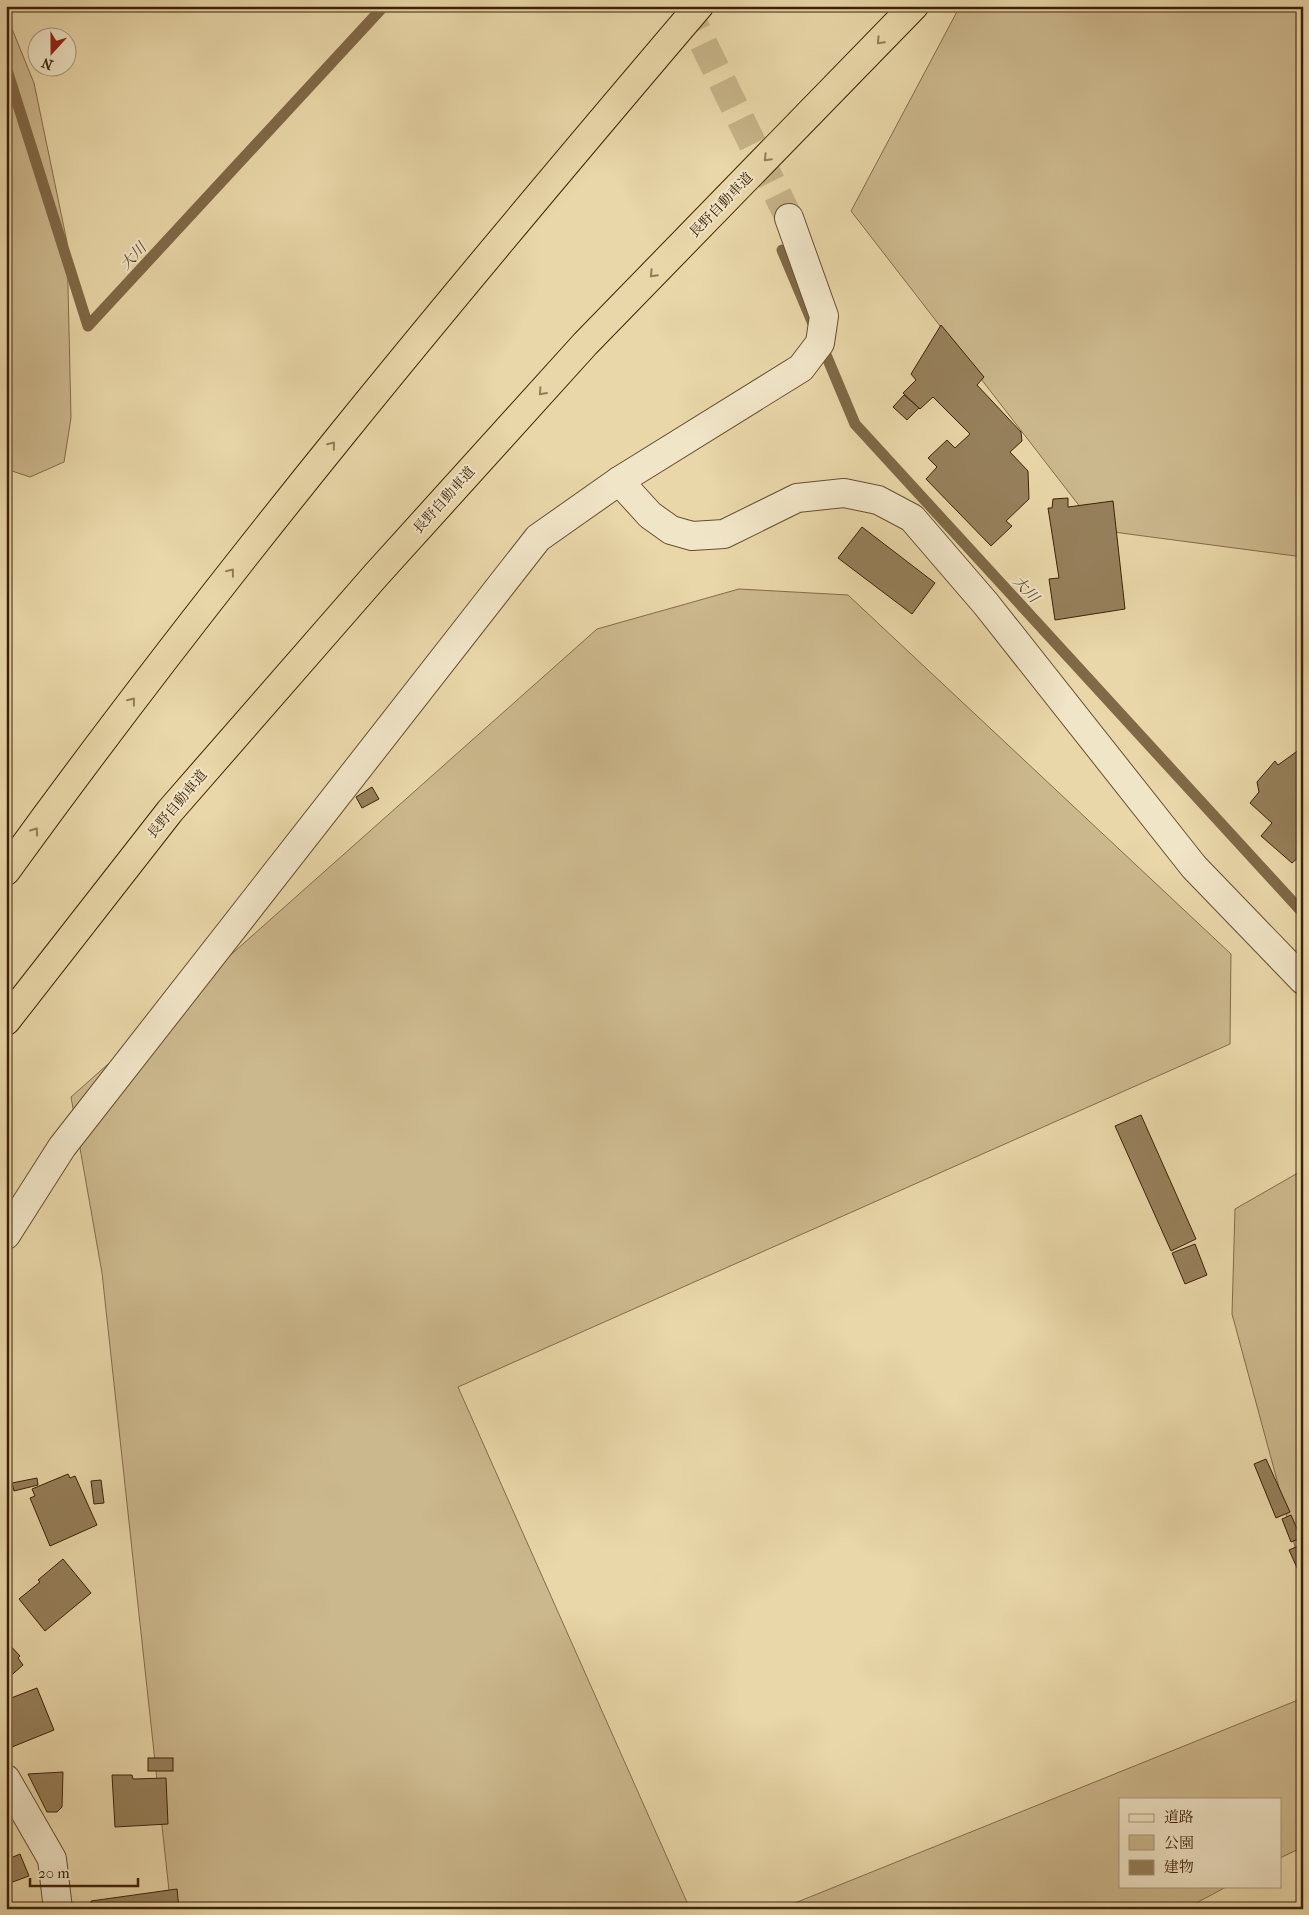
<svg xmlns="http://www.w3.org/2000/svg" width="1309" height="1915" viewBox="0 0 1309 1915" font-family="'IM FELL French Canon','Noto Serif JP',serif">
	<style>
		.green { fill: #ccb88d; stroke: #846c4a }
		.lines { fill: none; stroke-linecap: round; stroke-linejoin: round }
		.stream { stroke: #806947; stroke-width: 11 }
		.building { fill: #96805b; stroke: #3c2106 }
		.minor-tunnel { stroke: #c6b388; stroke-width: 28; stroke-dasharray: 28 14; stroke-linecap: butt }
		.minor-casing { stroke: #674e2f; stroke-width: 30 }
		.highway-casing { stroke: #3c2106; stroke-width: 30 }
		.minor { stroke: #f1e5c7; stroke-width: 28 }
		.highway { stroke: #e9d7a9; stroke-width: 28 }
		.oneway { stroke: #927c58 }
		.labels { text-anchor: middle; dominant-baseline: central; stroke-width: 4; stroke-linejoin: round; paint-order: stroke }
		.street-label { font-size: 14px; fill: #3c2106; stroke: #f1e5c7 }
		.water-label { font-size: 15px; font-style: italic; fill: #5e4526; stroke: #f1e5c7 }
	</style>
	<rect width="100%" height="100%" fill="#e9d7a9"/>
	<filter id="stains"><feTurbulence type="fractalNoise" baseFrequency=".004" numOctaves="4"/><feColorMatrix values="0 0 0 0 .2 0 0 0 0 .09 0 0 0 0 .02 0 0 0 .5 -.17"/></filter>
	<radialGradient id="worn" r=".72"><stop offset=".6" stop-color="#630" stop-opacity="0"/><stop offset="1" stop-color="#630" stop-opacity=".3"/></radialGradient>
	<!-- green -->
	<g class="green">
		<path d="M960 6H1303V557L1098 530 851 211Z"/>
		<path d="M6 14 34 83 67 242 71 418 64 462 30 477 6 469Z"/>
		<path d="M739 589 848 595 1231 954 1230 1044 458 1387 690 1909H171L102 1273 71 1097 597 629Z"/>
		<path d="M1303 1170V1576L1232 1314 1235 1209Z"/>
		<path d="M1303 1698V1847L1280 1858V1799H1120V1886H1228L1185 1909H780Z"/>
	</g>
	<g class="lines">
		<!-- stream -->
		<g class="stream">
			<path d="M6 67 88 326 384 6"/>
			<path d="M782 250 814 326"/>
			<path d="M821 343 855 424 1303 913"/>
		</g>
	</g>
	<!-- building -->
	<g class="building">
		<path d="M941 325 984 377 977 385 1021 432 1022 441 1010 452 1028 471 1029 499 1006 521 1012 526 991 546 926 479 937 467 928 458 947 440 955 448 970 434 933 397 920 409 903 393 916 380 911 374Z"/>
		<path d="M904 395 919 408 907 420 893 407Z"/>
		<path d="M1068 498V507L1113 501 1125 609 1055 620 1049 579 1059 578 1048 508H1052L1053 499Z"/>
		<path d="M862 527 935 583 912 614 838 558Z"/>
		<path d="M1303 747V853L1292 863 1261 836 1272 823 1250 803 1259 792 1257 782 1275 761 1278 765Z"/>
		<path d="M372 787 379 799 362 808 356 797Z"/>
		<path d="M1141 1115 1196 1239 1171 1251 1115 1126Z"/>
		<path d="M1195 1244 1207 1275 1185 1284 1172 1253Z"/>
		<path d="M1266 1459 1290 1512 1276 1518 1254 1464Z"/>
		<path d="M68 1474 70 1478 75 1476 97 1525 50 1546 30 1498 35 1496 32 1489Z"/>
		<path d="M37 1478 38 1485 14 1491 12 1483Z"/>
		<path d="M101 1480 104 1503 94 1504 91 1481Z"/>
		<path d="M1291 1515 1301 1538 1291 1542 1282 1519Z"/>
		<path d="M1303 1544V1579H1302L1289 1550Z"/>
		<path d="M63 1559 91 1593 45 1631 19 1599 40 1582 38 1580Z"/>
		<path d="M6 1641 20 1656 18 1658 23 1665 6 1680Z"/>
		<path d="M37 1688 54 1730 12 1747 6 1734V1700Z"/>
		<rect x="148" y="1758" width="25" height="13"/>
		<path d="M63 1772 62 1807 57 1812H47L28 1774Z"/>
		<path d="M112 1775H132L133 1779 166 1778 168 1824 115 1827Z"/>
		<path d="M20 1854 29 1876 10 1883 6 1873V1860Z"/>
		<path d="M177 1889 179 1909H92L91 1901Z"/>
	</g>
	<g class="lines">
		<!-- minor-tunnel -->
		<path class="minor-tunnel" d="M685 6 789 218"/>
		<!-- minor casing -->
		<g class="minor-casing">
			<g id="minor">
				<path d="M619 481 650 515 671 530 692 536 724 534 797 498 844 493 878 500 912 518 986 604 1194 867 1303 980"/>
				<path d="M6 1235 62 1147 538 538 619 481 801 368 820 343 824 316 789 218"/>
				<path d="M6 1779 52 1859 58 1909"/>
			</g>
		</g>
		<!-- highway casing -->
		<g class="highway-casing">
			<g id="highway">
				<path d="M6 871C223 571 459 288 699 6"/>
				<path d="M6 1021 170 811 376 575 585 344 914 6"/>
			</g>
		</g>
		<!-- minor -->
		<use href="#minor" class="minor"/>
		<!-- highway -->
		<use href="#highway" class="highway"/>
	</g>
	<!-- one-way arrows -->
	<defs><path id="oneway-chevron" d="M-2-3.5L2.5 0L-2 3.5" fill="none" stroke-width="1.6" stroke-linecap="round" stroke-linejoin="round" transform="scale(1.25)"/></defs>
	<g class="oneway">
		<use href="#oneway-chevron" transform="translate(880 41) rotate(134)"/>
		<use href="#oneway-chevron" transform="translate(767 158) rotate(134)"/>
		<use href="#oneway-chevron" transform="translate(653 274) rotate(134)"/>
		<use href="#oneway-chevron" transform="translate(542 392) rotate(132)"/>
		<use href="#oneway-chevron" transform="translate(332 445) rotate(-51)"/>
		<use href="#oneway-chevron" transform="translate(231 572) rotate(-52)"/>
		<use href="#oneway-chevron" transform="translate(132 701) rotate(-52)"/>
		<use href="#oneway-chevron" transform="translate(35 831) rotate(-54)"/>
	</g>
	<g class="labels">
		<!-- street labels -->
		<g class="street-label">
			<text transform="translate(721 205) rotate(-46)">長野自動車道</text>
			<text transform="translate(444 500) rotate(-48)">長野自動車道</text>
			<text transform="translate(177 804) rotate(-50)">長野自動車道</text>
		</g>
		<!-- water labels -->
		<g class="water-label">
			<text transform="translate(133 256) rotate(-47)">大川</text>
			<text transform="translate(1026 589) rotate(47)">大川</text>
		</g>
	</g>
	<!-- margin -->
	<rect width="1309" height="1915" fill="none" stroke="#e9d7a9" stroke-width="25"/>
	<rect x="8" y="8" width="1294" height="1900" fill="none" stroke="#3c2106" stroke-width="2.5"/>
	<rect x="12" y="12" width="1284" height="1890" fill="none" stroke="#3c2106"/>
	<!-- legend -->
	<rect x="1119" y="1798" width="162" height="90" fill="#f1e5c7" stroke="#a9977a"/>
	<rect x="1129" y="1814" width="25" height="8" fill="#f1e5c7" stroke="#a9977a"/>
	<text x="1164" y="1822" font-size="15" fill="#3c2106">道路</text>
	<rect x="1129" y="1835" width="25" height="15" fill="#ccb88d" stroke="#a9977a"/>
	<text x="1164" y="1848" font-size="15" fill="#3c2106">公園</text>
	<rect x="1129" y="1860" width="25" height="15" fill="#96805b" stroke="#a9977a"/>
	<text x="1164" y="1872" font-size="15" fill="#3c2106">建物</text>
	<!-- north arrow -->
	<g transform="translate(52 52) rotate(201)"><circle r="24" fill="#f1e5c7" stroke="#a9977a"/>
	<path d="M0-4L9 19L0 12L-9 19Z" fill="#8f2418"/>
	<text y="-8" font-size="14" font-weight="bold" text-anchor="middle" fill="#3c2106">N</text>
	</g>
	<!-- scale -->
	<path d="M30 1878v8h108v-8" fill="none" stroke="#3c2106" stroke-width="2.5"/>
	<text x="38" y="1878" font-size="15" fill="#3c2106" stroke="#f1e5c7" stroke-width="4" paint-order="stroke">20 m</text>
	<rect width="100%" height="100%" filter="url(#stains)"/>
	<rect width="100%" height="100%" fill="url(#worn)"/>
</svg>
